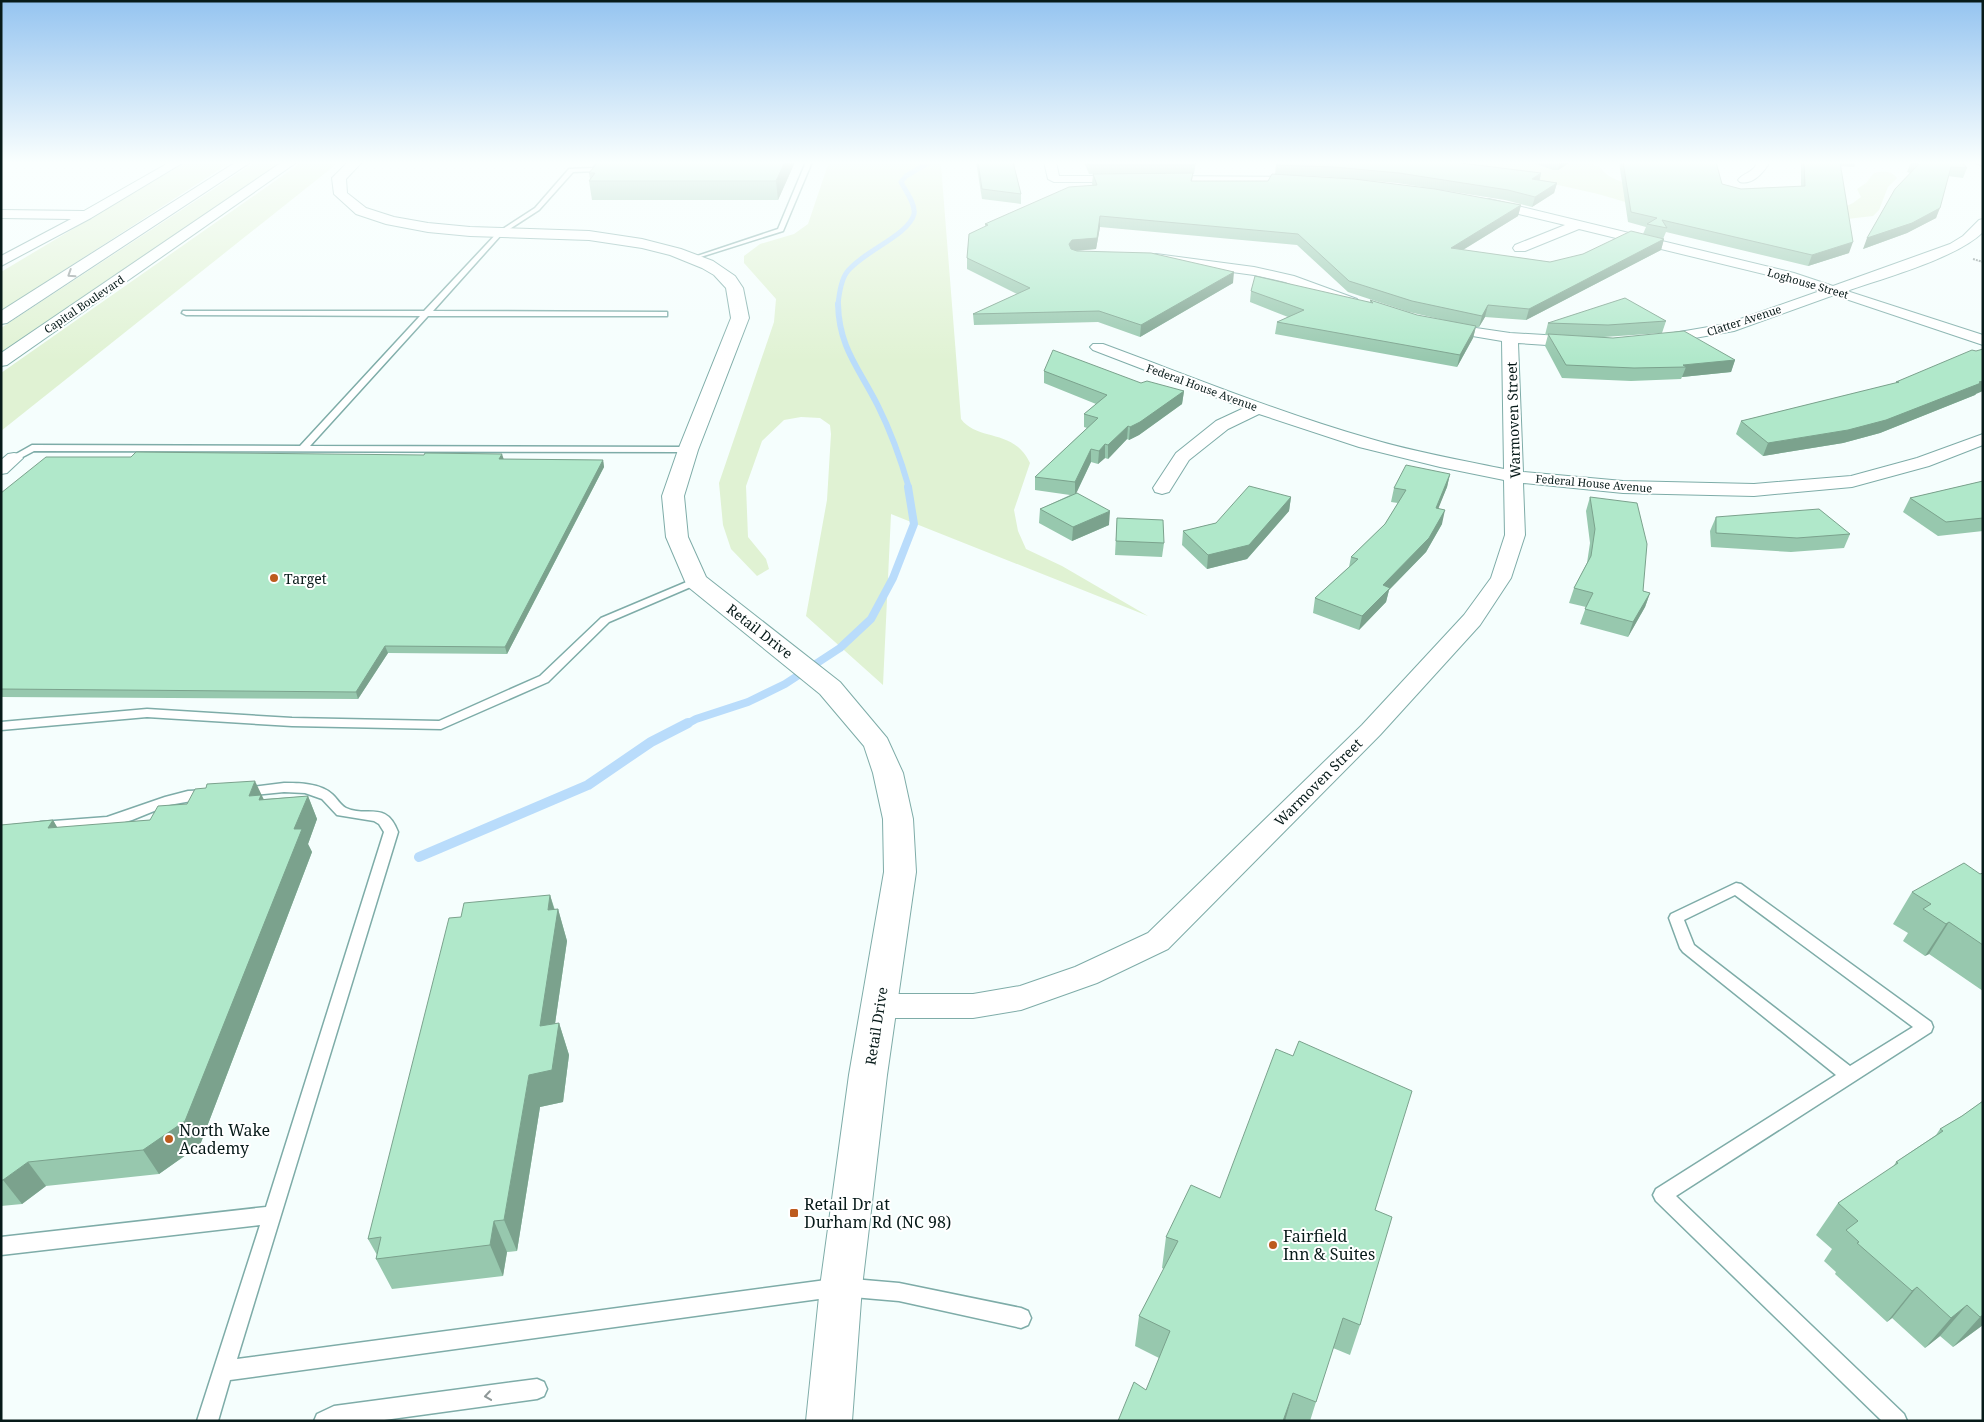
<svg xmlns="http://www.w3.org/2000/svg" width="1984" height="1422" viewBox="0 0 1984 1422" font-family="'Noto Serif',serif">
	<style>
		.green { fill: #e0f2d3 }
		.lines { fill: none; stroke-linecap: round; stroke-linejoin: round }
		.stream-far3 { stroke: #b9dcfb; stroke-width: 5 }
		.stream-far2 { stroke: #b9dcfb; stroke-width: 6 }
		.stream-far1 { stroke: #b9dcfb; stroke-width: 8 }
		.stream { stroke: #b9dcfb; stroke-width: 10 }
		.service-casing { stroke: #7eaca8; stroke-width: 3 }
		.minor-casing { stroke: #7eaca8; stroke-width: 2 }
		.tertiary-casing { stroke: #7eaca8; stroke-width: 2 }
		.motorway-casing { stroke: #7eaca8; stroke-width: 2 }
		.path { stroke: #808e8d; stroke-width: 2; stroke-dasharray: 2 1; stroke-linecap: butt }
		.service { fill: #fff; fill-rule: evenodd }
		.minor { fill: #fff; fill-rule: evenodd }
		.tertiary { fill: #fff; fill-rule: evenodd }
		.motorway { fill: #fff; fill-rule: evenodd }
		.wall { fill: #97c8ae; fill-rule: evenodd }
		.shaded-wall { fill: #7ba28d }
		.building { fill: #b0e8ca; stroke: #7ba28d }
		.oneway { stroke: #8f9898 }
		.poi-dot { fill: #bd5b1e; stroke: #fff; stroke-width: 2 }
		.labels { text-anchor: middle; dominant-baseline: central; stroke-width: 4; stroke-linejoin: round; paint-order: stroke }
		.far-street-label { font-size: 11px; fill: #071a19; stroke: #fff }
		.street-label { font-size: 14px; fill: #071a19; stroke: #fff }
		.poi-label { font-size: 14px; fill: #071a19; stroke: #fff; text-anchor: start }
		.near-poi-label { font-size: 16px; fill: #071a19; stroke: #fff; text-anchor: start }
	</style>
	<rect width="100%" height="100%" fill="#f5fefd"/>
	<!-- green -->
	<g class="green">
		<path d="M185 162H231L1 311V272Z"/>
		<path d="M255 162H283L1 354V328Z"/>
		<path d="M302 162H339L1 431V373Z"/>
		<path d="M829 162H943L941 165 961 419C978 442 1014 428 1030 463L1014 510 1018 531 1026 549 1062 566 1148 616 891 514 883 685 806 616 827 500 831 434 830 425 820 418 801 417 784 420 762 441 746 486 748 537 766 559 769 569 757 576 731 549 723 525 719 483 774 322 776 299 744 263V256L760 244 794 234 808 224Z"/>
		<path d="M1411 162 1591 164 1600 167C1607 179 1624 182 1637 187L1842 208 1853 203 1861 197 1857 189 1866 183 1874 173C1882 171 1892 171 1897 178L1888 187 1879 210 1873 216 1847 219 1663 213 1598 194 1536 180Z"/>
	</g>
	<g class="lines">
		<!-- stream-far3 -->
		<path class="stream-far3" d="M838 305C839 294 841 280 847 272 862 252 909 235 914 214 916 204 905 190 901 182L906 176 930 162"/>
		<!-- stream-far2 -->
		<path class="stream-far2" d="M838 304C839 348 859 368 878 406 891 432 901 460 909 488"/>
		<!-- stream-far1 -->
		<path class="stream-far1" d="M685 725 696 719 748 702 785 684 840 648 871 619 893 578 914 524 908 487"/>
		<!-- stream -->
		<path class="stream" d="M419 857 588 785 651 742 688 723"/>
		<!-- service casing -->
		<g class="service-casing">
			<g id="service">
				<path d="M599 162H605L597 171 573 172 539 210 502 234 433 311 664 312H667V316H428L310 446 688 447 691 448V452L34 451 17 460H11L9 458 32 445 300 446 420 316 186 315 182 313 183 311H424L498 232 535 208 569 169 593 168Z"/>
				<path d="M806 162H812L783 231 691 260V258L778 229Z"/>
				<path d="M696 578 700 579 701 581 700 583 609 622 548 682 441 729 292 726 147 717 1 730V722L147 709 292 718 439 721 540 676 601 618Z"/>
				<path d="M284 783C299 783 320 783 332 794 337 798 340 805 346 808 367 818 386 800 398 832L237 1359 841 1278 899 1283 1021 1308 1028 1311 1031 1318 1028 1325 1021 1328 899 1301 841 1296 230 1380 218 1421H197L260 1225 1 1255V1237L266 1207 384 832 379 824 374 821 337 815 322 799 305 793 284 792 244 796 239 795 237 792 239 789 244 788Z"/>
				<path d="M209 790 214 791 216 794 214 797 169 805 132 820 107 827 41 832 36 830 34 827 36 824 41 822 107 817 165 797 188 791Z"/>
				<path d="M1736 883 1741 884 1931 1022 1933 1027 1931 1032 1676 1196 1904 1414 1907 1421H1882L1656 1201 1653 1195 1656 1189 1836 1075 1683 952 1680 948 1669 918 1671 914ZM1735 895 1913 1027 1850 1066 1694 945 1684 920Z"/>
				<path d="M537 1379 544 1382 547 1389 544 1396 537 1399 377 1421H314L317 1414 334 1406Z"/>
			</g>
		</g>
		<!-- minor casing -->
		<g class="minor-casing">
			<g id="minor">
				<path d="M170 162H184L91 218 1 266V256L71 219 1 218V210L84 211Z"/>
				<path d="M1044 162H1056L1059 176H1124L1130 179 1124 182H1054L1048 179Z"/>
				<path d="M1755 162H1767L1768 165C1762 174 1752 185 1740 182L1738 180C1743 173 1752 173 1756 165Z"/>
				<path d="M1974 162H1983V166Z"/>
				<path d="M1160 176 1302 177 1308 180 1302 183 1156 181 1154 179 1156 177Z"/>
				<path d="M1489 199 1794 273 1833 286 1950 244 1963 236 1979 220 1983 219V232C1957 258 1884 278 1847 291L1983 335V345L1834 295 1734 331 1661 344 1656 342 1653 339 1656 336 1726 324 1820 291 1784 279 1579 229 1525 251H1515L1513 248 1515 245 1565 225 1485 206 1483 203 1485 200Z"/>
				<path d="M1156 254 1254 267 1294 276 1357 299 1359 302 1357 305H1347L1285 282 1254 275 1151 261 1149 258 1151 255Z"/>
				<path d="M1442 323 1510 333 1577 337 1582 339 1585 342 1582 345 1577 347 1518 343 1523 472 1623 481 1754 484 1851 476 1917 458 1983 434V445L1929 466 1852 487 1754 496 1623 493 1523 483 1525 535 1511 578 1480 625 1380 735 1168 949 1097 983 1021 1010 973 1018H879L868 1015 864 1006 868 997 879 994H973L1020 986 1075 967 1148 933 1362 725 1464 615 1491 578 1505 535 1504 480 1440 467 1359 447 1259 414 1228 429 1189 460 1169 492 1162 494 1155 492 1153 488 1176 453 1216 421 1244 408 1093 350 1090 347 1093 344H1103C1192 377 1280 413 1371 439 1415 452 1460 460 1504 469L1502 341 1437 330 1435 327 1437 324Z"/>
				<path d="M14 453 20 454 23 458 7 473 1 474V460L8 454Z"/>
			</g>
		</g>
		<!-- tertiary casing -->
		<g class="tertiary-casing">
			<path id="tertiary" d="M348 162H362L346 179 347 193 366 208 394 217 428 223 470 227 589 231 642 239 681 249 713 261 735 276 743 288 749 318 698 450 684 496 688 537 706 577 840 682 887 738 903 773 913 819 916 872 887 1075 862 1287 852 1421H806L820 1287 849 1075 884 872 883 819 873 773 864 746 820 694 687 586 666 537 662 496 678 450 731 318 726 288 714 275 702 268 670 255 642 248 589 240 470 236 428 232 386 224 356 214 334 194 332 178Z"/>
		</g>
		<!-- motorway casing -->
		<g class="motorway-casing">
			<g id="motorway">
				<path d="M236 162H251L7 323 1 324V311Z"/>
				<path d="M282 162H297L7 365 1 366V353Z"/>
			</g>
		</g>
		<!-- path -->
		<path class="path" d="M1973 259 1983 262"/>
		<!-- service -->
		<use href="#service" class="service"/>
		<!-- minor -->
		<use href="#minor" class="minor"/>
		<!-- tertiary -->
		<use href="#tertiary" class="tertiary"/>
		<!-- motorway -->
		<use href="#motorway" class="motorway"/>
	</g>
	<!-- wall -->
	<g class="wall">
		<path d="M795 162 778 200H592L589 181 590 179 589 173Z"/>
		<path d="M976 162H1013L1021 194V204L982 199Z"/>
		<path d="M1084 162H1196L1194 174H1193L1192 181H1268L1275 174 1276 165 1541 173 1540 180 1557 183 1554 193 1532 207 1505 200 1435 189 1521 205 1518 216 1463 250 1550 262 1664 239 1661 250 1526 320 1485 317 1479 327H1476L1473 338 1457 367 1275 334 1277 322 1288 317 1250 302 1251 291 1370 302V300L1417 315 1448 321 1409 312 1348 292 1297 245 1100 227 1096 249 1076 251 1233 283 1140 337 1098 322 974 325 973 314 1017 294 967 269V258L985 227V224L1093 186 1092 184 1093 174H1089ZM1293 175 1332 177 1348 179ZM1362 180 1397 183 1435 189Z"/>
		<path d="M1531 162H1571L1558 170H1553Z"/>
		<path d="M1619 162H1716L1722 184 1741 189 1801 186V162H1856L1854 167 1840 166 1849 253 1808 266 1666 232 1663 239 1643 234 1646 227 1628 222Z"/>
		<path d="M1911 162 1967 168 1963 178 1948 176 1936 218 1907 233 1863 249 1910 173 1907 172Z"/>
		<path d="M1666 321 1662 333 1604 337 1735 360 1731 372 1682 377 1681 379 1631 381 1562 378 1545 346 1548 335H1545L1548 323Z"/>
		<path d="M1044 371 1141 383 1184 391 1182 404 1139 435 1129 440 1127 439 1108 459 1105 458 1098 464 1091 462 1076 493 1109 525 1072 541 1039 523 1040 509 1070 495 1035 490V477L1087 428 1084 427V414L1096 404 1044 383Z"/>
		<path d="M1896 382 1976 394 1975 395 1880 433 1843 443 1763 456 1736 434 1741 421 1896 383Z"/>
		<path d="M503 459 603 460 604 467 507 654 388 653 358 699 1 697V493Z"/>
		<path d="M1450 474 1447 487 1438 508 1442 524 1426 552 1389 590 1386 602 1359 630 1313 613 1315 598 1349 567 1351 557 1385 524 1398 503 1391 502 1394 488Z"/>
		<path d="M1983 481V531L1938 536 1903 512 1910 498Z"/>
		<path d="M1291 497 1289 511 1247 559 1207 569 1182 545 1183 531 1216 523Z"/>
		<path d="M1590 497 1643 591 1650 593 1645 607 1628 637 1580 624 1586 607 1569 603 1574 588 1587 563 1590 543 1586 511Z"/>
		<path d="M1716 517 1850 534 1844 548 1791 552 1711 547 1710 531Z"/>
		<path d="M1117 518 1164 543 1162 557 1115 555Z"/>
		<path d="M308 796 317 819 308 844 312 852 200 1145 159 1174 46 1186 22 1204 1 1206V825L53 820 57 828 150 820 264 799Z"/>
		<path d="M1983 873V991L1929 954 1925 956 1903 941 1908 933 1893 924 1912 892 1980 874Z"/>
		<path d="M550 895 555 910 558 909 567 941 555 1024 559 1023 569 1055 563 1102 540 1107 517 1251 507 1252 503 1276 392 1289 376 1259 377 1255 368 1239 461 917Z"/>
		<path d="M1983 1101V1325L1953 1347 1940 1336 1925 1348 1892 1318 1887 1322 1835 1274 1836 1272 1824 1261 1832 1249 1816 1235 1838 1203 1893 1167 1896 1162 1936 1135 1940 1129 1962 1116Z"/>
		<path d="M1220 1198 1375 1210 1360 1325 1350 1355 1333 1348 1310 1421H1118L1146 1390 1159 1358 1135 1346 1139 1316 1164 1269 1162 1268 1166 1237Z"/>
	</g>
	<!-- shaded-wall -->
	<g class="shaded-wall">
		<path d="M785 162H795L778 200 776 181Z"/>
		<path d="M1560 162H1571L1558 170Z"/>
		<path d="M1541 173 1539 182 1532 179Z"/>
		<path d="M1557 183 1554 193 1532 207 1535 197Z"/>
		<path d="M1521 205 1518 216 1448 259 1451 248Z"/>
		<path d="M1940 208 1936 218 1907 233 1863 249 1867 238Z"/>
		<path d="M1100 216V227L1096 249 1072 251 1069 244 1072 240Z"/>
		<path d="M1664 239 1661 250 1526 320 1529 309Z"/>
		<path d="M1853 242 1849 253 1808 266 1812 255Z"/>
		<path d="M1234 272 1233 283 1140 337 1141 325Z"/>
		<path d="M1488 305 1485 317 1479 327 1482 316Z"/>
		<path d="M1476 326 1473 338 1457 367 1460 355Z"/>
		<path d="M1735 360 1731 372 1682 377 1686 367 1683 365Z"/>
		<path d="M1983 381V391L1976 394 1975 395 1880 433 1843 443 1763 456 1768 443Z"/>
		<path d="M1184 391 1182 404 1139 435 1129 440 1130 427Z"/>
		<path d="M1128 426 1127 439 1108 459V445Z"/>
		<path d="M1105 444V458L1098 464 1099 451Z"/>
		<path d="M1091 449V462L1075 496V482Z"/>
		<path d="M502 454 504 460 499 459Z"/>
		<path d="M603 460 604 467 507 654 505 647Z"/>
		<path d="M1450 474 1447 487 1433 522 1436 508Z"/>
		<path d="M1291 497 1289 511 1247 559 1207 569 1208 555Z"/>
		<path d="M1445 510 1442 524 1426 552 1389 590 1386 602 1359 630 1362 616 1383 585Z"/>
		<path d="M1110 511 1109 525 1072 541 1073 527Z"/>
		<path d="M1650 593 1645 607 1628 637 1633 622Z"/>
		<path d="M385 646 388 653 358 699 356 692Z"/>
		<path d="M255 781 266 804 249 796Z"/>
		<path d="M308 796 317 819 308 844 312 852 200 1145 159 1174 143 1150 294 829Z"/>
		<path d="M53 820 67 844 48 828Z"/>
		<path d="M550 895 556 916 558 909 567 941 550 1058 540 1026 548 910Z"/>
		<path d="M1949 922 1929 954 1925 956 1946 924Z"/>
		<path d="M559 1023 569 1055 563 1102 540 1107 517 1251 504 1220 529 1075Z"/>
		<path d="M28 1162 46 1186 22 1204 3 1180Z"/>
		<path d="M494 1221 507 1252 503 1276 490 1245Z"/>
		<path d="M1917 1287 1892 1318 1887 1322 1912 1291Z"/>
		<path d="M1967 1305 1940 1336 1925 1348 1951 1318Z"/>
		<path d="M1983 1315V1325L1953 1347 1980 1317Z"/>
		<path d="M1293 1393 1285 1421H1283Z"/>
	</g>
	<!-- building -->
	<g class="building">
		<path d="M598 162H785L776 181H589L595 173H589Z"/>
		<path d="M978 162H1013L1021 194 982 189Z"/>
		<path d="M1088 162H1195V165H1089Z"/>
		<path d="M1278 162H1453L1541 173 1532 179 1557 183 1535 197 1508 190 1399 173 1334 167 1276 165Z"/>
		<path d="M1623 162H1716L1722 184 1741 189 1805 186 1804 162H1840L1853 242 1812 255 1662 220 1667 228 1647 224 1657 218 1631 212Z"/>
		<path d="M1911 162H1962L1967 168 1951 167 1940 208 1912 223 1867 238 1895 189 1919 164 1910 163Z"/>
		<path d="M1193 173 1191 181H1268L1272 174 1354 179 1435 189 1521 205 1451 248 1550 262 1583 254 1631 231 1664 239 1529 309 1488 305 1482 316 1412 301 1349 281 1298 234 1100 216 1097 238 1072 240 1069 244 1071 249 1077 251 1151 253 1234 272 1141 325 1099 311 973 314 1030 288 967 258 969 234 988 225 985 224 1069 187 1097 185 1093 174Z"/>
		<path d="M1255 276 1373 303 1370 300 1417 315 1476 326 1460 355 1277 322 1304 310 1251 291Z"/>
		<path d="M1625 298 1666 321 1608 325 1548 323Z"/>
		<path d="M1684 331 1735 360 1683 365 1686 367 1634 368 1566 365 1548 334 1613 338Z"/>
		<path d="M1983 349V381L1979 382 1981 383 1886 420 1848 430 1768 443 1741 421 1899 382H1896L1972 350 1976 351Z"/>
		<path d="M1053 350 1141 383 1147 381 1184 391 1140 422 1130 427 1128 426 1108 445 1105 444 1099 451 1091 449 1075 482 1035 477 1098 418 1084 414 1107 395 1044 371Z"/>
		<path d="M136 452 424 455 425 453 502 454 499 459 603 460 505 647 385 646 356 692 1 689V493L46 457H131Z"/>
		<path d="M1406 465 1450 474 1436 508 1445 510 1429 538 1383 585 1390 588 1362 616 1315 598 1358 559 1351 557 1385 524 1406 490 1394 488Z"/>
		<path d="M1983 481V518L1946 522 1910 498Z"/>
		<path d="M1249 486 1291 497 1249 545 1208 555 1183 531 1216 523Z"/>
		<path d="M1077 493 1110 511 1073 527 1040 509Z"/>
		<path d="M1590 497 1637 503 1647 544 1643 591 1650 593 1633 622 1585 609 1593 593 1574 588 1591 556 1595 529Z"/>
		<path d="M1819 509 1850 534 1797 538 1716 533V517Z"/>
		<path d="M1117 518 1163 520 1164 543 1116 541Z"/>
		<path d="M255 781 249 796 261 795 259 800 308 796 294 829H302L185 1121 143 1150 28 1162 3 1180H1V825L53 820 48 828 150 820 158 806 187 804 195 789 206 788 207 784Z"/>
		<path d="M1964 863 1980 874 1983 873V945L1949 922 1946 924 1923 909 1931 904 1912 892Z"/>
		<path d="M550 895 548 910 558 909 540 1026 559 1023 552 1070 529 1075 504 1220 494 1221 490 1245 376 1259 381 1237 368 1239 449 918 461 917 464 903Z"/>
		<path d="M1299 1041 1412 1091 1375 1210 1392 1217 1360 1325 1343 1318 1316 1402 1293 1393 1283 1421H1118L1134 1382 1146 1390 1170 1331 1139 1316 1178 1241 1166 1237 1191 1185 1220 1198 1276 1049 1293 1056Z"/>
		<path d="M1983 1101V1315L1980 1317 1967 1305 1951 1318 1917 1287 1912 1291 1857 1243 1859 1242 1846 1230 1858 1221 1838 1203 1898 1163 1896 1162 1943 1131 1940 1129 1962 1116Z"/>
	</g>
	<!-- one-way arrows -->
	<defs><path id="oneway-chevron" d="M-2-3.5L2.5 0L-2 3.5" fill="none" stroke-width="1.6" stroke-linecap="round" stroke-linejoin="round" transform="scale(1.25)"/></defs>
	<g class="oneway">
		<use href="#oneway-chevron" transform="translate(71 274) rotate(147)"/>
		<use href="#oneway-chevron" transform="translate(488 1396) rotate(172)"/>
	</g>
	<!-- sky -->
	<linearGradient id="sky" x2="0" y2="1"><stop stop-color="#95c4f0"/><stop offset="0.45" stop-color="#fafffe"/><stop offset="1" stop-color="#fafffe" stop-opacity="0"/></linearGradient>
	<rect width="1984" height="361" fill="url(#sky)"/>
	<!-- markers -->
	<g class="poi-dot">
		<circle cx="274" cy="578" r="5"/>
		<circle cx="169" cy="1139" r="5"/>
		<rect x="789" y="1208" width="10" height="10" rx="2.5"/>
		<circle cx="1273" cy="1245" r="5"/>
	</g>
	<g class="labels">
		<!-- far-street labels -->
		<g class="far-street-label">
			<text transform="translate(1808 283) rotate(16)">Loghouse Street</text>
			<text transform="translate(84 304) rotate(-34)">Capital Boulevard</text>
			<text transform="translate(1744 320) rotate(-18)">Clatter Avenue</text>
			<text transform="translate(1202 387) rotate(20)">Federal House Avenue</text>
			<text transform="translate(1594 483) rotate(5)">Federal House Avenue</text>
		</g>
		<!-- street labels -->
		<g class="street-label">
			<text transform="translate(1513 420) rotate(-92)">Warmoven Street</text>
			<text transform="translate(760 631) rotate(38)">Retail Drive</text>
			<text transform="translate(1318 782) rotate(-45)">Warmoven Street</text>
			<text transform="translate(876 1026) rotate(-81)">Retail Drive</text>
		</g>
		<!-- poi labels -->
		<g class="poi-label">
			<text x="284" y="578">Target</text>
		</g>
		<!-- near-poi labels -->
		<g class="near-poi-label">
			<text x="179" y="1130">North Wake<tspan x="179" dy="18">Academy</tspan></text>
			<text x="804" y="1204">Retail Dr at<tspan x="804" dy="18">Durham Rd (NC 98)</tspan></text>
			<text x="1283" y="1236">Fairfield<tspan x="1283" dy="18">Inn &amp; Suites</tspan></text>
		</g>
	</g>
	<!-- border -->
	<rect width="1984" height="1422" fill="none" stroke="#071a19" stroke-width="5"/>
</svg>
